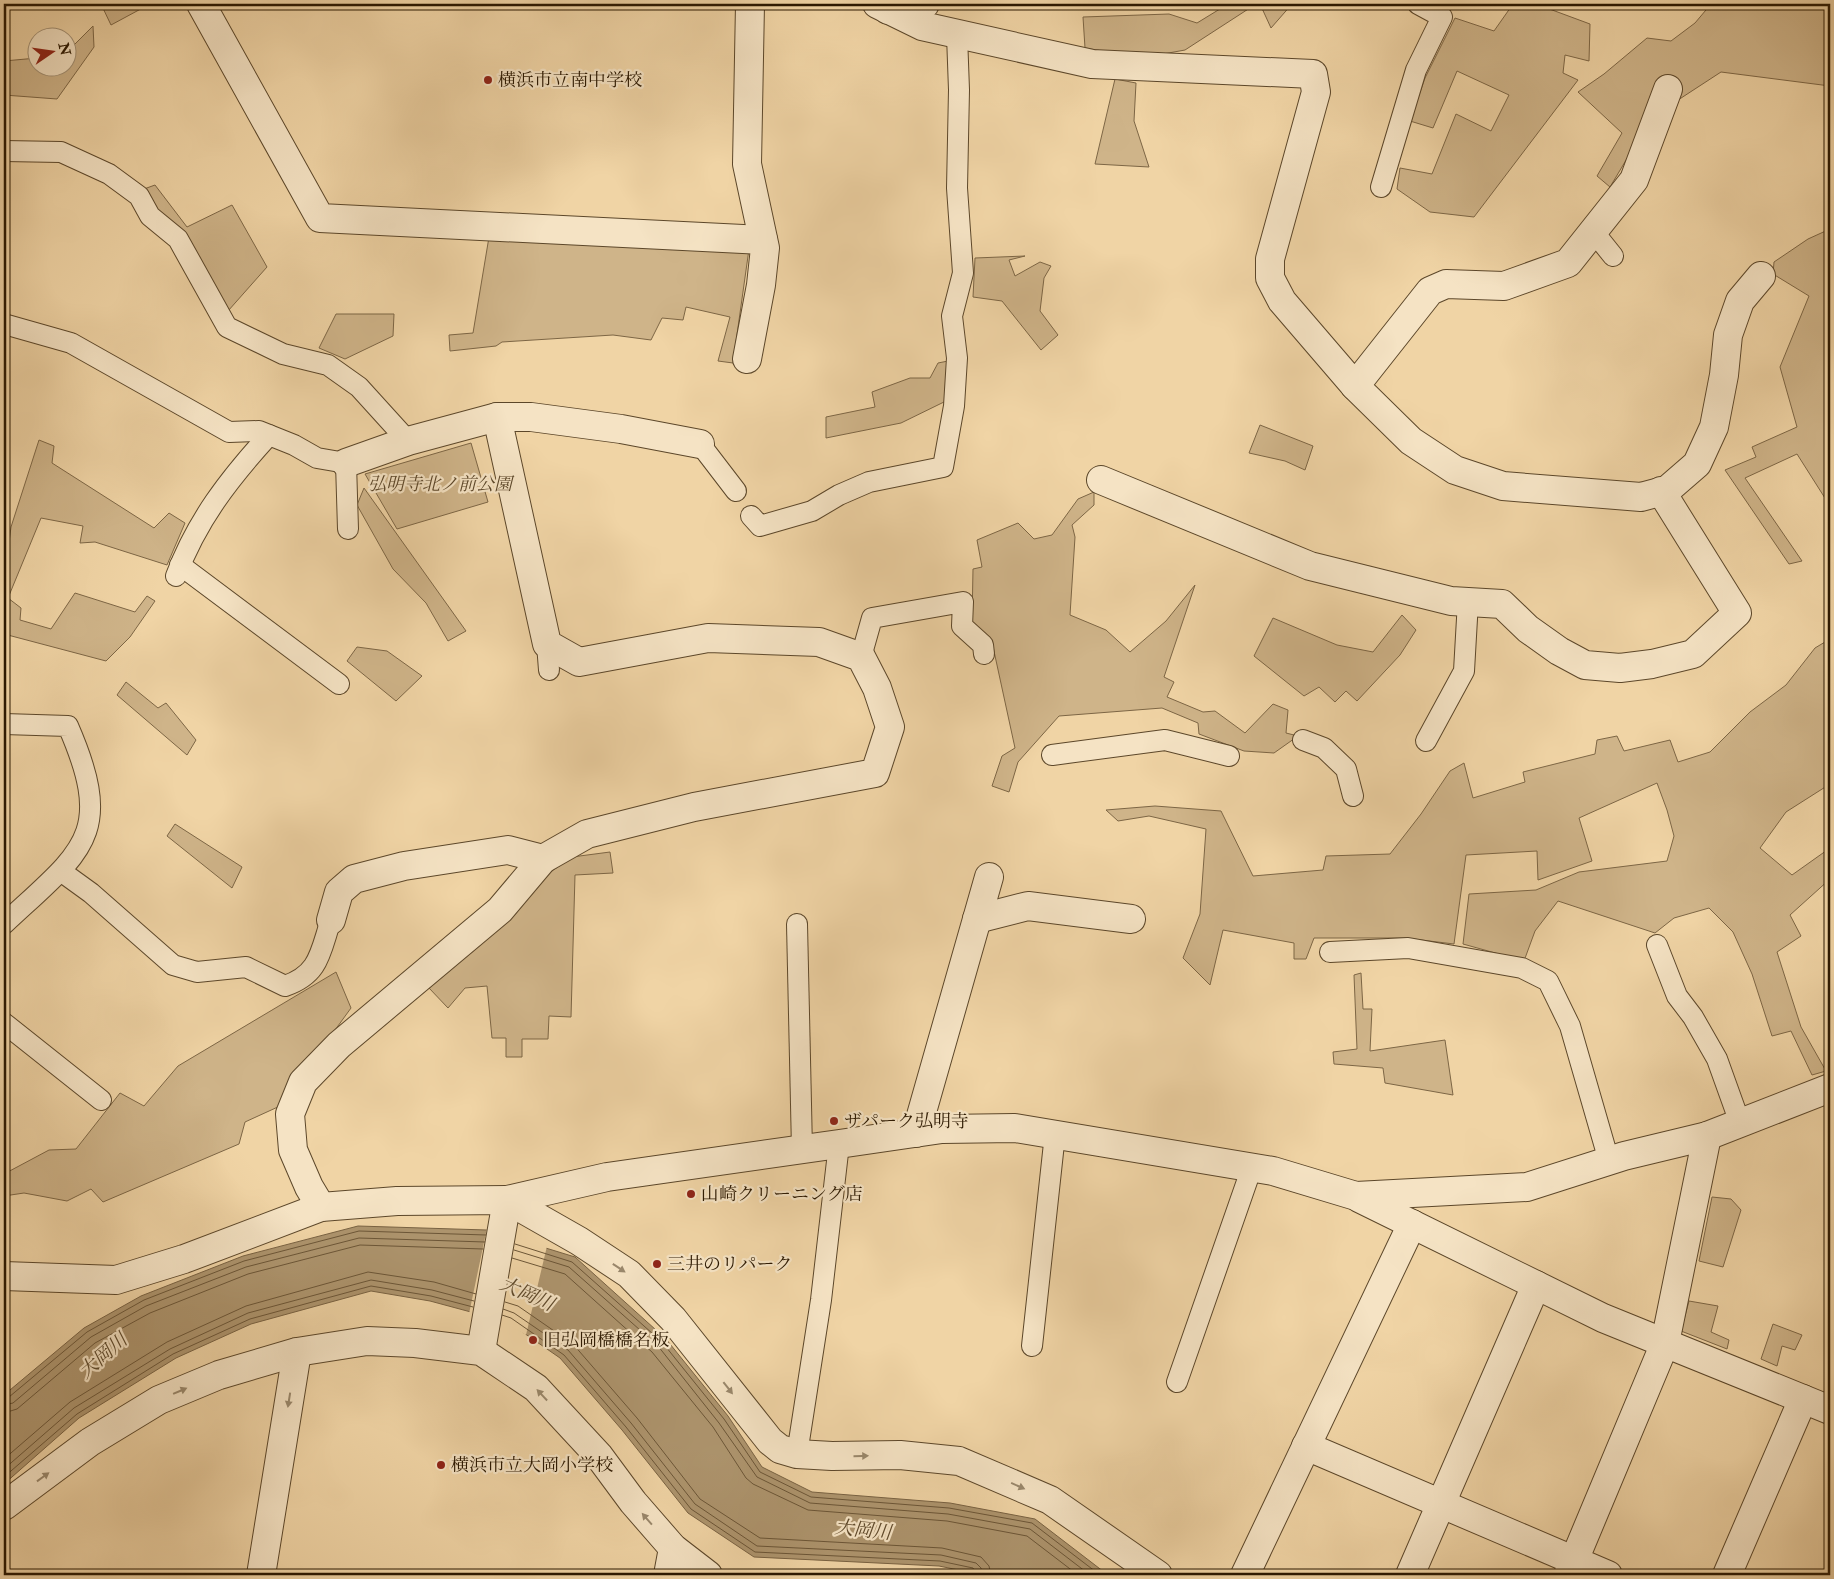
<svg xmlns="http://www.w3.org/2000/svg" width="1834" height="1579" viewBox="0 0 1834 1579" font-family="'IM FELL Double Pica','Noto Serif JP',serif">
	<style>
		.green { fill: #cfb489; stroke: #7d6645 }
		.water { fill: #ad946d; stroke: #796242 }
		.pier { fill: #f0d4a5 }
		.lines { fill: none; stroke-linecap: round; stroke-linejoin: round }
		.shore { stroke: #6c5637; stroke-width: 1 }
		.service-casing { stroke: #5c472a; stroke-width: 22 }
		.minor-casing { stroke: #5c472a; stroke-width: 30 }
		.service { stroke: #f5e3c4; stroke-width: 20 }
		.minor { stroke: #f5e3c4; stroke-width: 28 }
		.oneway { fill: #9a886c }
		.poi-dot { fill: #8f2418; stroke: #f5e3c4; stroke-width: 2 }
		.labels { text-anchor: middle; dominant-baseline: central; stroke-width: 4.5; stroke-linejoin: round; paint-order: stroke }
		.poi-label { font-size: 18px; fill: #2b1801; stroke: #f5e3c4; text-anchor: start }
		.park-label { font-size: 18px; font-style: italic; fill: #5c472a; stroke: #f5e3c4 }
		.water-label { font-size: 19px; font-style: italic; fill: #5f4a2c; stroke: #f5e3c4 }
	</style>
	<rect width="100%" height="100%" fill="#f0d4a5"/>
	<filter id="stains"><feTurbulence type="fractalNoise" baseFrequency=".004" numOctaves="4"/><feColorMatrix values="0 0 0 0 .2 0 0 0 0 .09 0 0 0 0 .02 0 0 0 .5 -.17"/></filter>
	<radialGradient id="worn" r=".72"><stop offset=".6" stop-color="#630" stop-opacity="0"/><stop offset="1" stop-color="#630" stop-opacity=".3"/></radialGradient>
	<!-- green -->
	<g class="green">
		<path d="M101 4H150L111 25Z"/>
		<path d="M1228 4H1256L1185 50 1141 58 1085 48 1083 17 1169 14 1197 23Z"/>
		<path d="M1260 4H1292L1271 28Z"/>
		<path d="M1513 4H1536L1590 24 1589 61 1565 55 1563 73 1578 80 1474 217 1430 212 1397 189 1400 168 1432 174 1456 114 1491 131 1509 95 1457 71 1433 128 1410 121 1425 78 1455 18 1494 31Z"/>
		<path d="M1711 4H1830V86L1721 72 1675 102 1641 135 1610 187 1597 176 1622 133 1578 92 1604 74 1647 38 1671 41 1695 23Z"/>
		<path d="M93 26 94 47 57 99 4 95V61L37 58 38 68H68V51Z"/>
		<path d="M1115 79 1136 83 1134 121 1149 167 1095 164Z"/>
		<path d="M155 185 187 227 232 205 267 267 228 311 157 212 144 189Z"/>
		<path d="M1830 229V337L1826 346 1830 359V506L1797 454 1745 478 1802 561 1789 564 1725 470 1756 457 1752 447 1797 427 1780 367 1809 296 1773 274 1774 262 1808 239Z"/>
		<path d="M489 237 749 249 733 363 718 361 730 317 686 307 683 320 662 318 651 340 613 335 502 342 496 346 450 351 449 335 473 333Z"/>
		<path d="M1025 256 1009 260 1015 276 1040 262 1051 266 1044 278 1040 311 1058 335 1041 350 1002 301 973 297 975 258Z"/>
		<path d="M336 314H394L393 336 345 359 319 348Z"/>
		<path d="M948 361 946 401 901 423 826 438V417L875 407 872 392 910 378H930L938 363Z"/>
		<path d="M1260 425 1313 446 1305 470 1285 461 1249 453Z"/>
		<path d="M39 440 54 446 52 463 154 528 169 513 185 523 167 565 95 542 80 543 83 526 41 518 8 598 21 608 20 620 51 629 75 593 135 612 147 596 155 601 130 637 106 661 4 634V580L11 527Z"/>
		<path d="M471 443 488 502 397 529 365 474Z"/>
		<path d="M364 488 466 631 448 641 426 603 393 569 357 505Z"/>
		<path d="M1094 492V505L1072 525 1075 537 1070 615 1106 630 1130 652 1166 621 1195 585 1164 677 1174 682 1167 697 1203 712 1215 711 1245 733 1273 704 1288 710 1286 733 1298 736 1274 753 1244 751 1199 734 1198 723 1162 708 1059 716 1018 762 1009 792 992 786 1002 756 1015 748 992 642 972 622 973 569 982 567 977 540 1018 523 1034 539 1052 535 1078 499Z"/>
		<path d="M1402 615 1416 630 1400 655 1357 701 1346 691 1335 702 1319 687 1304 696 1254 656 1273 618 1337 645 1373 652Z"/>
		<path d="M1830 639V784L1786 812 1760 848 1792 875 1830 848V879L1790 915 1801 936 1777 952 1801 1027 1826 1071 1812 1075 1791 1031 1772 1036 1752 974 1733 932 1709 908 1674 918 1655 933 1558 901 1535 931 1524 961 1463 944 1469 894 1536 890 1579 872 1667 861 1674 836 1667 810 1657 783 1579 818 1592 861 1538 880 1537 851 1466 855 1454 944 1405 938H1314L1306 959H1294V943L1223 930 1210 985 1183 958 1200 914 1206 829 1149 816 1118 821 1106 810 1155 806 1221 811 1253 876 1323 870 1326 856 1390 854 1421 814 1450 771 1464 763 1473 798 1525 782 1523 772 1595 754 1597 740 1617 736 1624 751 1670 740 1678 762 1710 752 1750 712 1786 685 1815 648Z"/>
		<path d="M357 647 387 651 422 676 396 701 347 661Z"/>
		<path d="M126 682 158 708 166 703 196 740 187 755 117 695Z"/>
		<path d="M175 824 242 867 232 888 167 836Z"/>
		<path d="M610 852 613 873 575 875 571 1017 549 1016 548 1039H522V1057H506V1038H492L487 986 465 988 448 1008 429 988 552 871 572 857Z"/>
		<path d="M336 972 351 1008 280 1106 245 1122 239 1144 103 1202 91 1189 67 1201 24 1193 4 1196V1174L49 1150 76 1149 120 1093 144 1106 178 1066Z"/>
		<path d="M1361 973 1363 1009H1372L1370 1051 1445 1040 1453 1095 1385 1083 1383 1068 1334 1064 1333 1052 1357 1049 1354 975Z"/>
		<path d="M1712 1197 1731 1199 1741 1210 1723 1267 1699 1261Z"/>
		<path d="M1689 1301 1718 1306 1711 1332 1729 1340 1727 1349 1681 1331Z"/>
		<path d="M1773 1324 1802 1335 1795 1350 1782 1346 1777 1366 1761 1359Z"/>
	</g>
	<!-- water -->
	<path class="water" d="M358 1226 487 1230 575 1257 666 1339 728 1416 762 1467 812 1492 950 1503 1035 1519 1108 1575H983L939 1566 754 1557 688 1513 622 1430 560 1358 508 1322 430 1301 371 1291 251 1324 176 1358 79 1418 4 1484V1395L84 1328 141 1296 243 1256Z"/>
	<!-- pier -->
	<path class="pier" d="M487 1228 547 1246 526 1335 507 1324 469 1314Z"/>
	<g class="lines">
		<!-- shore -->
		<g class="shore">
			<path d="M515 1244 572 1262 662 1342 724 1419 760 1472 811 1497 949 1508 1032 1523 1100 1575"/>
			<path d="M514 1250 569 1267 658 1346 719 1423 757 1477 810 1503 948 1514 1030 1529 1090 1575"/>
			<path d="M512 1258 565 1274 652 1352 713 1427 746 1478 753 1484 808 1510 947 1521 1027 1536 1078 1575"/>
			<path d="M505 1302 518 1306 573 1344 637 1418 700 1499 760 1538 942 1548 981 1557 989 1566 991 1575"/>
			<path d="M503 1309 514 1313 568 1350 631 1423 695 1504 757 1546 941 1555 976 1563 981 1568 983 1575"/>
			<path d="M502 1315 511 1318 564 1355 626 1427 691 1509 755 1552 940 1561 973 1568 977 1575"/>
			<path d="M4 1399 9 1397 87 1332 144 1300 244 1261 359 1231 486 1235"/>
			<path d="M4 1405 13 1403 91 1337 146 1306 246 1267 359 1238 485 1242"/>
			<path d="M4 1413 17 1409 95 1343 150 1313 248 1274 360 1245 483 1249"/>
			<path d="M4 1459 70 1402 167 1342 246 1306 368 1272 434 1282 476 1294"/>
			<path d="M4 1469 74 1408 170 1349 248 1313 371 1280 432 1290 474 1301"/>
			<path d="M4 1477 77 1414 173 1354 250 1319 371 1286 431 1296 473 1307"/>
		</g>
		<!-- service casing -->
		<g class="service-casing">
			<g id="service">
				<path d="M4 151 61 152 109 174 139 196 150 216 178 239 227 327 283 354 328 365 359 387 408 441"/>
				<path d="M1381 187 1416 70 1442 17 1418 4"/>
				<path d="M1593 231 1613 256"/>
				<path d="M4 324 71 343 229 432 259 431 294 445 317 458 346 463 348 529"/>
				<path d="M700 444 736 491"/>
				<path d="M751 516 760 526 812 511 839 495 869 482 943 467 954 406 957 358 952 316 963 273 957 188 959 90 957 35"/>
				<path d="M180 565 339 684"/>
				<path d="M176 576C197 520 229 479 269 435"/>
				<path d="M547 644 549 670"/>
				<path d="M861 657 872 618 963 602 962 626 983 645 984 654"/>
				<path d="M4 724 68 726C116 836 82 851 4 924"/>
				<path d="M1303 740 1324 748 1346 769 1353 796"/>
				<path d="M1426 741 1464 671 1468 601"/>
				<path d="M1052 755 1165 740 1229 756"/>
				<path d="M62 872 91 893 173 965 197 972 246 967 285 986C320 974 320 952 331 920"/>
				<path d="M797 924 802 1149"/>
				<path d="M1657 945 1677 996 1693 1017 1717 1059 1740 1123"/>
				<path d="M1330 952 1408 948 1522 968 1548 981 1570 1026 1609 1161"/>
				<path d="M4 1023 101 1100"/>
				<path d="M1032 1346 1055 1134"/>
				<path d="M1177 1382 1252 1167"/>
				<path d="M797 1454 821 1300 839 1144"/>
			</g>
		</g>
		<!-- minor casing -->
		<g class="minor-casing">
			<g id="minor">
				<path d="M201 4 320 218 763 240"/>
				<path d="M877 4 922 26 1092 64 1313 74 1316 92 1270 259V278L1282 301 1355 386 1430 291 1446 284 1504 286 1568 263 1634 180 1668 89"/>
				<path d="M888 10 925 4"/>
				<path d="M747 359 761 285 765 248 747 164 750 4"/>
				<path d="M1355 386 1411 441 1455 470 1503 486 1641 497 1667 490 1697 464 1714 427 1724 375 1728 335 1740 301 1761 276"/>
				<path d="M346 463 408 441 497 417H531L621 429 700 444"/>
				<path d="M1101 480 1310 566 1451 601 1502 604 1528 629 1559 651 1585 665 1620 668 1652 664 1693 654 1737 613 1661 491"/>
				<path d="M977 919 1028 906 1131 919"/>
				<path d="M331 920 339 892 354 879 404 866 508 850 543 859"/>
				<path d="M916 1133 989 877"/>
				<path d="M1359 1198 1603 1318 1830 1410"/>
				<path d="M321 1207 309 1187 293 1150 290 1114 303 1082 339 1045 500 910 543 859 587 834 694 807 875 773 890 727 877 688 861 657 819 642 708 638 579 662 547 644 497 417"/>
				<path d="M4 1276 116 1280 184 1259 321 1207 397 1201 507 1200 579 1241 629 1274 673 1319 770 1441 780 1449 797 1454 832 1456 900 1455 959 1461 1050 1500 1158 1575"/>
				<path d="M481 1351 507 1200 607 1177 839 1144 942 1129 1015 1128 1273 1171 1356 1196 1527 1187 1624 1156 1707 1136 1830 1088"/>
				<path d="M1306 1446 1608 1575"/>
				<path d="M4 1506 90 1442 159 1400 219 1375 297 1352 367 1341 415 1343 481 1351 536 1388 599 1456 633 1502 673 1548 708 1575"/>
				<path d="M261 1575 297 1352"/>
				<path d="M668 1575 673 1548"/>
				<path d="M1245 1575 1412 1224"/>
				<path d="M1410 1575 1536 1285"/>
				<path d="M1568 1575 1665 1343 1707 1136"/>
				<path d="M1727 1575 1803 1399"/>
			</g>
		</g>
		<!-- service -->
		<use href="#service" class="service"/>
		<!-- minor -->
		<use href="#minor" class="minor"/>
	</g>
	<!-- one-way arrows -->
	<defs><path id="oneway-solid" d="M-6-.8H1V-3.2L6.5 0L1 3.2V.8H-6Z" transform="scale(1.25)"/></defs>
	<g class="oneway">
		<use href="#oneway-solid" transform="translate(619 1268) rotate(34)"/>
		<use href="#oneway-solid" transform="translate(728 1388) rotate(52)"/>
		<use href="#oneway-solid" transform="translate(180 1391) rotate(-23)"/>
		<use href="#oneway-solid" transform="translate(542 1395) rotate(-133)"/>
		<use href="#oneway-solid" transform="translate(289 1400) rotate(99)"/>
		<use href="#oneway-solid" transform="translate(861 1456) rotate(-1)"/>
		<use href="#oneway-solid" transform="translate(43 1477) rotate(-36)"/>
		<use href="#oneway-solid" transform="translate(1018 1486) rotate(24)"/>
		<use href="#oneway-solid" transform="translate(647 1519) rotate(-131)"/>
	</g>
	<!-- markers -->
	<g class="poi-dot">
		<circle cx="488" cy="80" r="5"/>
		<circle cx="834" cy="1121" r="5"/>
		<circle cx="691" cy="1194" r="5"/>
		<circle cx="657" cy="1264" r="5"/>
		<circle cx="533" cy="1340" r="5"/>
		<circle cx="441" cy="1465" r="5"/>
	</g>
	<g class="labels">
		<!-- poi labels -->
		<g class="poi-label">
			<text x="498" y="80">横浜市立南中学校</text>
			<text x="844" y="1121">ザパーク弘明寺</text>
			<text x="701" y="1194">山崎クリーニング店</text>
			<text x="667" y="1264">三井のリパーク</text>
			<text x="543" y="1340">旧弘岡橋橋名板</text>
			<text x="451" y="1465">横浜市立大岡小学校</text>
		</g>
		<!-- park labels -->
		<g class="park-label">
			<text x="440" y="484">弘明寺北ノ前公園</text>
		</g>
		<!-- water labels -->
		<g class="water-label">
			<text transform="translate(527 1294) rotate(24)">大岡川</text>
			<text transform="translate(103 1356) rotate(-41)">大岡川</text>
			<text transform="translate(863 1530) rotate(6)">大岡川</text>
		</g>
	</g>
	<!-- margin -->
	<rect width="1834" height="1579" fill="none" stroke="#f0d4a5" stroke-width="20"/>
	<rect x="5" y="5" width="1824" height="1569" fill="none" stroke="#2b1801" stroke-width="2.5"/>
	<rect x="10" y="10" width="1814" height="1559" fill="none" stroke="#2b1801"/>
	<!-- north arrow -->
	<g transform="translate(52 52) rotate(77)"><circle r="24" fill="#f5e3c4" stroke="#a49276"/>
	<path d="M0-4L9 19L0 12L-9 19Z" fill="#8f2418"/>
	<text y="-8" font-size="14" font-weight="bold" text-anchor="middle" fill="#2b1801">N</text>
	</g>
	<rect width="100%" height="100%" filter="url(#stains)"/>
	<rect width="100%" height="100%" fill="url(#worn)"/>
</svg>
